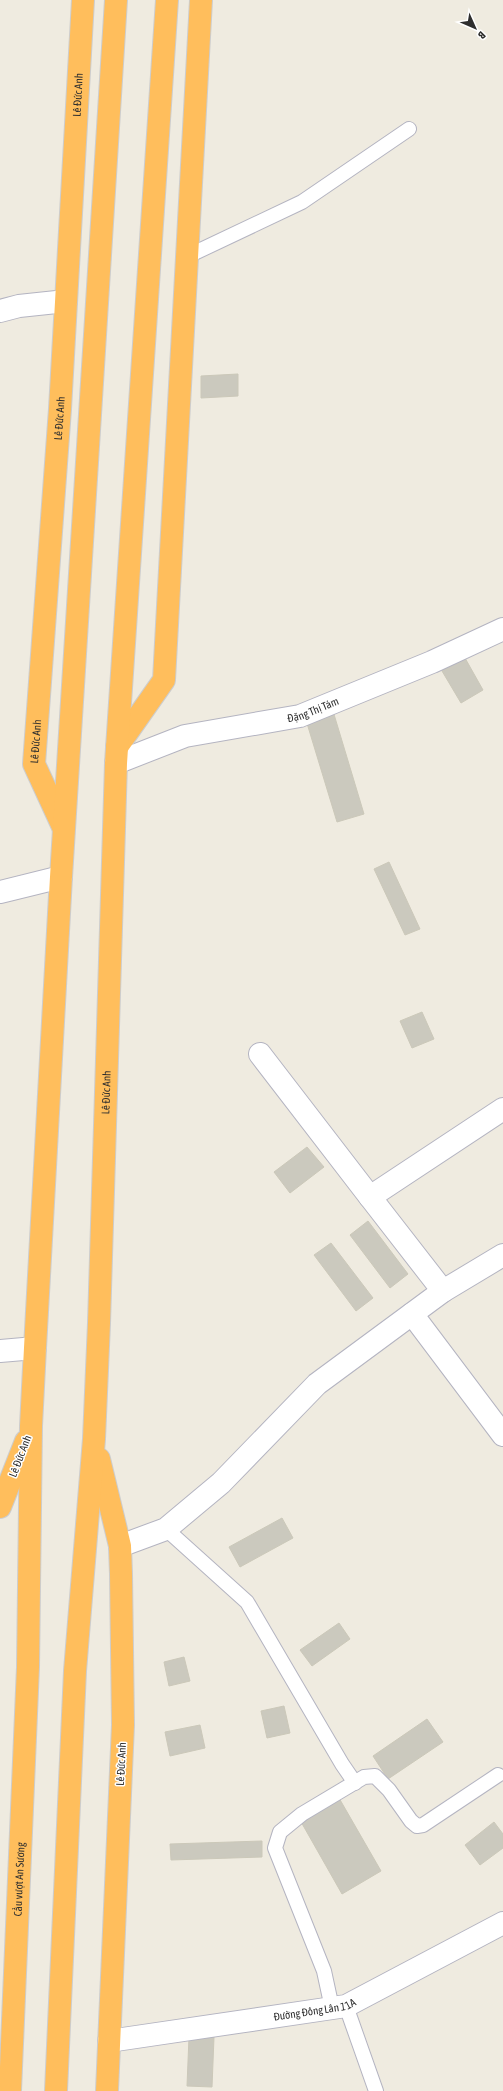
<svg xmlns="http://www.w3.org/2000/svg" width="503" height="2091" viewBox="0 0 503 2091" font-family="'Asap Condensed',sans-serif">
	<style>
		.building { fill: #cbc9be; stroke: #cbc8b9 }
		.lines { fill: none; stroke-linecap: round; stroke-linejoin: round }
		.lane-casing { stroke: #b4b4c1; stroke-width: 16 }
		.street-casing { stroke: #b4b4c1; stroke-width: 24 }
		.secondary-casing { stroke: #b4b4c1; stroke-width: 24 }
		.highway-casing { stroke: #cdcdcd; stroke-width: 24 }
		.lane { stroke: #fff; stroke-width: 14 }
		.street { stroke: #fff; stroke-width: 22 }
		.secondary { stroke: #fff; stroke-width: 22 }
		.highway { stroke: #ffbe5c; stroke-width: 22 }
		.labels { text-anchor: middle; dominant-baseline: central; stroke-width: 3; stroke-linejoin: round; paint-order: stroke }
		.street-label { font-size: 11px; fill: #2e2e2e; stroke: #fff }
	</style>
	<rect width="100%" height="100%" fill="#efebe0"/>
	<!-- building -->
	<g class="building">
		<path d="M238 374V396L201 398V376Z"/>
		<path d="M465 658 483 690 461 703 442 671Z"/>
		<path d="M333 711 364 814 337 822 306 720Z"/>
		<path d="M389 862 420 929 405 935 374 869Z"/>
		<path d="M422 1012 434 1039 412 1048 400 1021Z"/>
		<path d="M307 1147 324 1167 290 1193 274 1172Z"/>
		<path d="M368 1221 408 1274 390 1288 350 1235Z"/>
		<path d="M331 1243 373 1298 356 1311 314 1255Z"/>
		<path d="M282 1518 293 1538 240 1567 229 1547Z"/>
		<path d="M339 1623 350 1639 312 1666 300 1650Z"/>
		<path d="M184 1657 190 1681 169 1686 164 1662Z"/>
		<path d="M284 1706 290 1733 267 1738 261 1711Z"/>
		<path d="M427 1719 443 1742 388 1779 373 1756Z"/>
		<path d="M200 1725 205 1748 170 1756 165 1732Z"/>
		<path d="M339 1798 381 1871 342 1894 300 1820Z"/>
		<path d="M494 1822 503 1834V1848L480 1865 465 1845Z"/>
		<path d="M262 1841V1857L171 1860 170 1844Z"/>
		<path d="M189 2037H214L212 2087 187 2086Z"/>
	</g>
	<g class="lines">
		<!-- lane casing -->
		<g class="lane-casing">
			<g id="lane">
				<path d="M188 256 302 202 409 129"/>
				<path d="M166 1529 247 1602 342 1764 355 1783"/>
				<path d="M346 2006 376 2091"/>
				<path d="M332 2008 324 1971 275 1848 280 1832 302 1814 364 1777 375 1776 389 1790 411 1821 417 1826 423 1825 498 1775"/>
			</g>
		</g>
		<!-- street casing -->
		<g class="street-casing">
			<g id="street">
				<path d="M0 311 19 306 66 301"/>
				<path id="s1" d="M116 763 185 736 300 716 432 662 503 629"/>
				<path d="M260 1054 370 1197"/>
				<path d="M443 1291 370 1197 503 1109"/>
				<path d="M412 1314 503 1435"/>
				<path d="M0 1351 35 1348"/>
				<path d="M120 1546 166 1529 221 1483 317 1384 443 1291 503 1255"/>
				<path id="s2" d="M109 2041 346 2006 503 1923"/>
			</g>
		</g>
		<!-- secondary casing -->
		<g class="secondary-casing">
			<path id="secondary" d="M0 892 61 877"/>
		</g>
		<!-- highway casing -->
		<g class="highway-casing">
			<g id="highway">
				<path d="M117 747 164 680 201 0"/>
				<path id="s3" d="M63 827 34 764 60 409 83 0"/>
				<path d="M99 1459 120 1546 121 1574 123 1725 107 2091"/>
				<path d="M0 1507 26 1441"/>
				<path id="s4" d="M10 2091 28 1667 31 1426 35 1348 61 877 116 0"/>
				<path id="s5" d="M56 2091 75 1671 94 1439 99 1323 116 763 167 0"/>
			</g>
		</g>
		<!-- lane -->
		<use href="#lane" class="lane"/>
		<!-- street -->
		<use href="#street" class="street"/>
		<!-- secondary -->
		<use href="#secondary" class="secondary"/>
		<!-- highway -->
		<use href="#highway" class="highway"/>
	</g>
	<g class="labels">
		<!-- street labels -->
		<g class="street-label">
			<text stroke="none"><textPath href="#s3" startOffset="740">Lê Đức Anh</textPath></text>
			<text stroke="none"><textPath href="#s3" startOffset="416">Lê Đức Anh</textPath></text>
			<text stroke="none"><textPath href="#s1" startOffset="205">Đặng Thị Tám</textPath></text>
			<text stroke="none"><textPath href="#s3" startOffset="92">Lê Đức Anh</textPath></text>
			<text stroke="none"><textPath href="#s5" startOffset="1000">Lê Đức Anh</textPath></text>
			<text transform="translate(20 1456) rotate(-69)">Lê Đức Anh</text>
			<text transform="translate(121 1764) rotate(-87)">Lê Đức Anh</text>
			<text stroke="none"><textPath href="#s4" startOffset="212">Cầu vượt An Sương</textPath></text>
			<text stroke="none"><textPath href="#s2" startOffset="208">Đường Đông Lân 11A</textPath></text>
		</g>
	</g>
	<!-- north arrow -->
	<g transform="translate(475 28) rotate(135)" stroke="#ffffff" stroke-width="3" paint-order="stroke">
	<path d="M0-3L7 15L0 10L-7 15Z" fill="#2e2e2e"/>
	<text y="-6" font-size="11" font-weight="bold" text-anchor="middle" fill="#2e2e2e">B</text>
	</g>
</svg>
